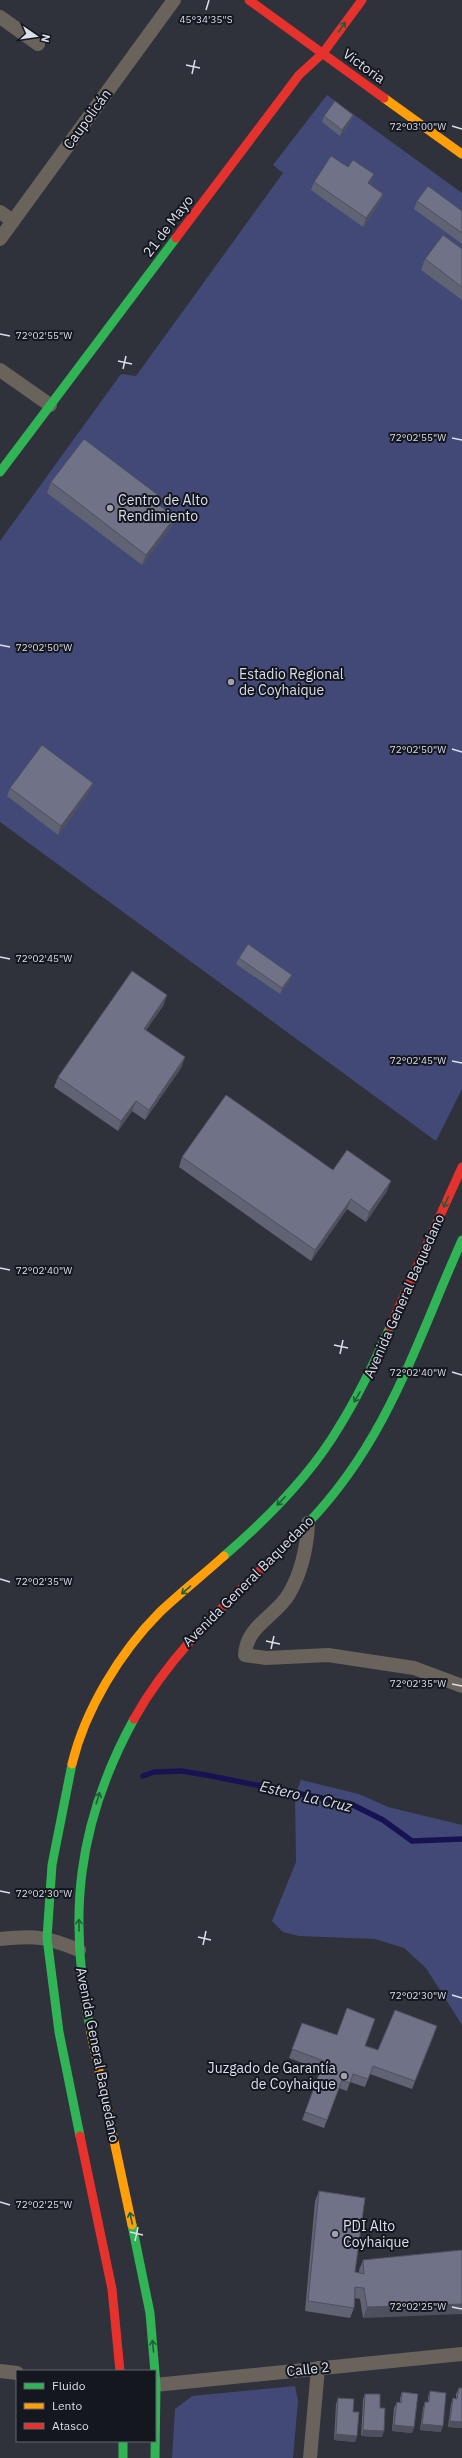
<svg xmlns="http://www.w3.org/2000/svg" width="462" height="2458" viewBox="0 0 462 2458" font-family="'IBM Plex Sans',sans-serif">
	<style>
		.green { fill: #424976 }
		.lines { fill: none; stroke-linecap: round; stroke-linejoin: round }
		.stream { stroke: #171352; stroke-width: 5.5 }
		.street { stroke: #69635c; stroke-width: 14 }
		.fast { stroke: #30b455; stroke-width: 9 }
		.slow { stroke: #ff9f0a; stroke-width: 9 }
		.jam { stroke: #e5322d; stroke-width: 9 }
		.wall { fill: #606374 }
		.shaded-wall { fill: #4e505e }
		.building { fill: #707387; stroke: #4e505e }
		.oneway { stroke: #215e37 }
		.ticks { fill: none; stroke: #dbdeeb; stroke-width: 1.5 }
		.poi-dot { fill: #9fa2ad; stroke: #15171f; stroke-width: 1.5 }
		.labels { text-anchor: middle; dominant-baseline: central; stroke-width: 4; stroke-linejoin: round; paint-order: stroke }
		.street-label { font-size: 14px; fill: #dbdeeb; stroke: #15171f }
		.poi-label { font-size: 14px; fill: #dbdeeb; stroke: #15171f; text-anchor: start }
		.water-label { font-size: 15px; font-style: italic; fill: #d7dbf0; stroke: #15171f }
		.ticks-label { font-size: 10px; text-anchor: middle; fill: #dbdeeb; stroke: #15171f; stroke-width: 4; stroke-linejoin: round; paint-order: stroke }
	</style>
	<rect width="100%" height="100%" fill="#2f323b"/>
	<!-- green -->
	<g class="green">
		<path d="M327 95 462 193V1089L436 1141 0 822V541L121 374 136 376 283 173 273 165Z"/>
		<path d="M301 1780 359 1794 388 1807 462 1825V2025L426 1968 404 1948 375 1939 299 1936 283 1932 272 1921 296 1862 295 1796Z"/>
		<path d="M295 2386 298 2401 293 2458H172L175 2409 192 2396Z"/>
	</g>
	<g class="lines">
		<!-- stream -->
		<path class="stream" d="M143 1776 154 1772 181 1771 206 1775 351 1804 383 1820 412 1841 462 1839"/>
		<!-- street -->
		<g class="street">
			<path d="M0 17 38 44"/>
			<path d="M0 212 13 221"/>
			<path d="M0 239 174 0"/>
			<path d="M0 370 50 405"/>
			<path d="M308 1523C307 1548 302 1571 289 1594 276 1616 246 1626 245 1655L266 1658 328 1655 414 1668 462 1686"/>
			<path d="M0 1939C36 1935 46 1937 79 1950"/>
			<path d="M0 2371 17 2373"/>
			<path d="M155 2385 462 2354"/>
			<path d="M310 2458 318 2368"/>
		</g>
		<!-- fast -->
		<g class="fast">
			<path d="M0 472 176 238"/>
			<path d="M306 1525C387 1442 416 1343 462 1240"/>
			<path d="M224 1556C267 1519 310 1476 339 1427 359 1395 375 1361 390 1327"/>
			<path d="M72 1764 52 1865 47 1938 59 2032 80 2136"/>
			<path d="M91 2033C67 1917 77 1823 134 1719"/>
			<path d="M132 2225 150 2313 156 2385 155 2458"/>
			<path d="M123 2441V2458"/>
		</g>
		<!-- slow -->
		<g class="slow">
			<path d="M384 98 462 154"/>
			<path d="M72 1764C85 1710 120 1652 160 1612 180 1593 203 1575 224 1556"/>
			<path d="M91 2033 132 2225"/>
		</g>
		<!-- jam -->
		<g class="jam">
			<path d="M249 0 384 98"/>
			<path d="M176 238 299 75 323 53 362 0"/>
			<path d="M390 1327 462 1167"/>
			<path d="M134 1719C178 1640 244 1589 306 1525"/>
			<path d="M80 2136 112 2289 120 2371"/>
		</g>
	</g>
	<!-- wall -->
	<g class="wall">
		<path d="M353 115 351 121 340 136 322 122 324 116Z"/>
		<path d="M314 182H371L369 184 383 194 380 202 363 227 311 190Z"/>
		<path d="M417 201 462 211V244L414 209Z"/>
		<path d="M462 249V300L421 270 425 259Z"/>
		<path d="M51 482 155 502 175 517 171 527 142 565 47 493Z"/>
		<path d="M93 783 90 791 58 835 7 796 10 788Z"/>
		<path d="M239 958 290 980 280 994 236 964Z"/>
		<path d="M167 995 163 1006 146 1030 185 1057 181 1068 145 1120 132 1111 118 1131 54 1087 58 1077Z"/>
		<path d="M182 1157 333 1170 387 1191 366 1222 347 1209 311 1261 179 1167Z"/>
		<path d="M302 2023 378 2050 434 2035 412 2089 370 2074 365 2087 350 2082 347 2091 339 2088 324 2128 302 2120 321 2070 289 2058Z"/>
		<path d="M319 2191 355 2272 359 2273V2270L363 2260 462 2250 363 2318 360 2299 355 2298 354 2308 350 2318 305 2311 315 2201Z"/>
		<path d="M459 2388 462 2428 448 2427 451 2404 453 2398 456 2399V2394Z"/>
		<path d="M430 2391 441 2432 420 2430 423 2408 425 2402H428V2397Z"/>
		<path d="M402 2392 414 2427 412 2433 392 2431 394 2408 397 2402 400 2403V2398Z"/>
		<path d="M365 2394 380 2408 382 2437 361 2436 363 2399Z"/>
		<path d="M338 2398 353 2412 357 2436 355 2442 334 2440 336 2404Z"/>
	</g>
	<!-- shaded-wall -->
	<g class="shaded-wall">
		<path d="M353 115 351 121 340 136 342 130Z"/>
		<path d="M374 174 371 182 365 191 368 183Z"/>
		<path d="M383 194 380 202 363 227 366 218Z"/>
		<path d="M175 517 171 527 142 565 146 555Z"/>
		<path d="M93 783 90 791 58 835 61 826Z"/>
		<path d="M292 975 290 980 280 994 282 988Z"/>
		<path d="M167 995 163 1006 140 1039 144 1029Z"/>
		<path d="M185 1057 181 1068 145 1120 149 1110Z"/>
		<path d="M136 1101 132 1111 118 1131 121 1121Z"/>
		<path d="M391 1181 387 1191 366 1222 369 1212Z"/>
		<path d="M351 1199 347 1209 311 1261 315 1250Z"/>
		<path d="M462 2304V2314L363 2318 367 2307Z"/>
		<path d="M450 2421 462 2422V2428L448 2427Z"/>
		<path d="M422 2424 443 2426 441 2432 420 2430Z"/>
		<path d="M394 2425 414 2427 412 2433 392 2431Z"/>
		<path d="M363 2430 384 2431 382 2437 361 2436Z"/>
		<path d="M336 2434 357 2436 355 2442 334 2440Z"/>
	</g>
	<!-- building -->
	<g class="building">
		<path d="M335 101 353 115 342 130 324 116Z"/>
		<path d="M331 156 348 167 353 160 374 174 368 183 383 194 366 218 314 182Z"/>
		<path d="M428 186 462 211V233L417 201Z"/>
		<path d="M443 235 462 249V287L425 259Z"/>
		<path d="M84 439 158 495 153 501 175 517 146 555 51 482Z"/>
		<path d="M42 745 93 783 61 826 10 788Z"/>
		<path d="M248 944 292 975 282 988 239 958Z"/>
		<path d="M132 971 167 995 144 1029 185 1057 149 1110 136 1101 121 1121 58 1077Z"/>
		<path d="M226 1095 333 1170 347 1150 391 1181 369 1212 351 1199 315 1250 182 1157Z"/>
		<path d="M347 2008 375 2019 365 2046 378 2050 395 2010 437 2026 415 2081 373 2066 368 2079 353 2074 350 2083 342 2080 327 2120 305 2112 324 2061 292 2049 302 2023 337 2035Z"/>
		<path d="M319 2191 365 2198 355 2272 364 2274 363 2260 462 2250V2304L367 2307 364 2288 355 2287 354 2308 308 2301Z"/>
		<path d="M459 2388H462V2422L450 2421 453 2398 457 2399Z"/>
		<path d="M430 2391 446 2393 443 2426 422 2424 425 2402H429Z"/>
		<path d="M402 2392 418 2394 414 2427 394 2425 397 2402 401 2403Z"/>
		<path d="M365 2394H380V2408H385L384 2431 363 2430Z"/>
		<path d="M338 2398 354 2399 353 2412H359L357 2436 336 2434Z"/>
	</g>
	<!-- one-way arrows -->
	<defs><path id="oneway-shaft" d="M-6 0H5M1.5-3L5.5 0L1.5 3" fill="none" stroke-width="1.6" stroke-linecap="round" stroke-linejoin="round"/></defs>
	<g class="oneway">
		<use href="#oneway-shaft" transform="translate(342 27) rotate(-54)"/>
		<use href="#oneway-shaft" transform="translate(446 1202) rotate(114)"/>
		<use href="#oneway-shaft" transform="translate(357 1397) rotate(120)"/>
		<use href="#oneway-shaft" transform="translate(281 1501) rotate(134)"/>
		<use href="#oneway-shaft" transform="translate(186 1590) rotate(139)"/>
		<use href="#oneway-shaft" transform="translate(98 1798) rotate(-72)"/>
		<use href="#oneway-shaft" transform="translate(79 1925) rotate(-91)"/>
		<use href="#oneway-shaft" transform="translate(131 2218) rotate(-102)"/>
		<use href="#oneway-shaft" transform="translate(153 2346) rotate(-95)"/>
	</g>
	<!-- ticks -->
	<path class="ticks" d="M206 10 209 0M186 65 200 68M192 74 195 60M452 126 462 129M0 334 10 336M118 361 132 364M123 369 126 356M452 438 462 440M0 645 10 647M452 749 462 752M0 957 10 959M452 1061 462 1063M0 1268 10 1270M334 1345 348 1348M340 1354 343 1340M452 1372 462 1375M0 1579 10 1582M266 1641 280 1644M271 1649 274 1636M452 1684 462 1686M0 1891 10 1893M198 1937 211 1940M203 1945 206 1931M452 1995 462 1998M0 2202 10 2205M130 2232 143 2235M135 2241 138 2227M452 2307 462 2309"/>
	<!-- markers -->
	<g class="poi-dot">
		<circle cx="110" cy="508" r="4"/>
		<circle cx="231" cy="682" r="4"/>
		<circle cx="344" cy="2076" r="4"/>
		<circle cx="335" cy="2234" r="4"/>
	</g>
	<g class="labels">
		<!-- street labels -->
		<g class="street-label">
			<text transform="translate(364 66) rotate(36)">Victoria</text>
			<text transform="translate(87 119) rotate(-54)">Caupolicán</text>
			<text transform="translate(168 226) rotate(-53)">21 de Mayo</text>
			<text transform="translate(404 1296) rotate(-66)">Avenida General Baquedano</text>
			<text transform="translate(248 1581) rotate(-45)">Avenida General Baquedano</text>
			<text transform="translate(98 2055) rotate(79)">Avenida General Baquedano</text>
			<text transform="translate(308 2369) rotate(-6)">Calle 2</text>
		</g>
		<!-- poi labels -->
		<g class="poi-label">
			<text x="118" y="500">Centro de Alto<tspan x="118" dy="16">Rendimiento</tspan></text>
			<text x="239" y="674">Estadio Regional<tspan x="239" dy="16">de Coyhaique</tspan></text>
			<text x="336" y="2068" text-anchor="end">Juzgado de Garantía<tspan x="336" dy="16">de Coyhaique</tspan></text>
			<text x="343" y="2226">PDI Alto<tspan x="343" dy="16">Coyhaique</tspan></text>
		</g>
		<!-- water labels -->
		<g class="water-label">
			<text transform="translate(306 1796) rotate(13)">Estero La Cruz</text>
		</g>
	</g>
	<g class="ticks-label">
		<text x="206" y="23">45°34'35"S</text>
		<text x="418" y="130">72°03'00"W</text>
		<text x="44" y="339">72°02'55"W</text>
		<text x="418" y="441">72°02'55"W</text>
		<text x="44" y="651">72°02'50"W</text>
		<text x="418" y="753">72°02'50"W</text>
		<text x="44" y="962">72°02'45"W</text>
		<text x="418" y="1064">72°02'45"W</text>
		<text x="44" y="1274">72°02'40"W</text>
		<text x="418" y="1376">72°02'40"W</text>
		<text x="44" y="1585">72°02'35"W</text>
		<text x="418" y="1687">72°02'35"W</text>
		<text x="44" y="1897">72°02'30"W</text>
		<text x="418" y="1999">72°02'30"W</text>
		<text x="44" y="2208">72°02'25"W</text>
		<text x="418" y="2310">72°02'25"W</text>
	</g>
	<!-- legend -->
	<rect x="16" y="2370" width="140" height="72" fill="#15171f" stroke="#646771"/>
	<rect x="24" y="2383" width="20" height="6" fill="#30b455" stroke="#646771"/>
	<text x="52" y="2390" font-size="12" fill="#dbdeeb">Fluido</text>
	<rect x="24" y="2403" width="20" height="6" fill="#ff9f0a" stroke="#646771"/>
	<text x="52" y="2410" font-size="12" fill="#dbdeeb">Lento</text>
	<rect x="24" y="2423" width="20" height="6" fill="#e5322d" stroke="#646771"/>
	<text x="52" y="2430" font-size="12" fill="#dbdeeb">Atasco</text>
	<!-- north arrow -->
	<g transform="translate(36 36) rotate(103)" stroke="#15171f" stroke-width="3" paint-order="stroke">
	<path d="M0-3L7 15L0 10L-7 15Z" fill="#dbdeeb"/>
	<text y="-6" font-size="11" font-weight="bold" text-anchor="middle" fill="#dbdeeb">N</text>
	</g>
</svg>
